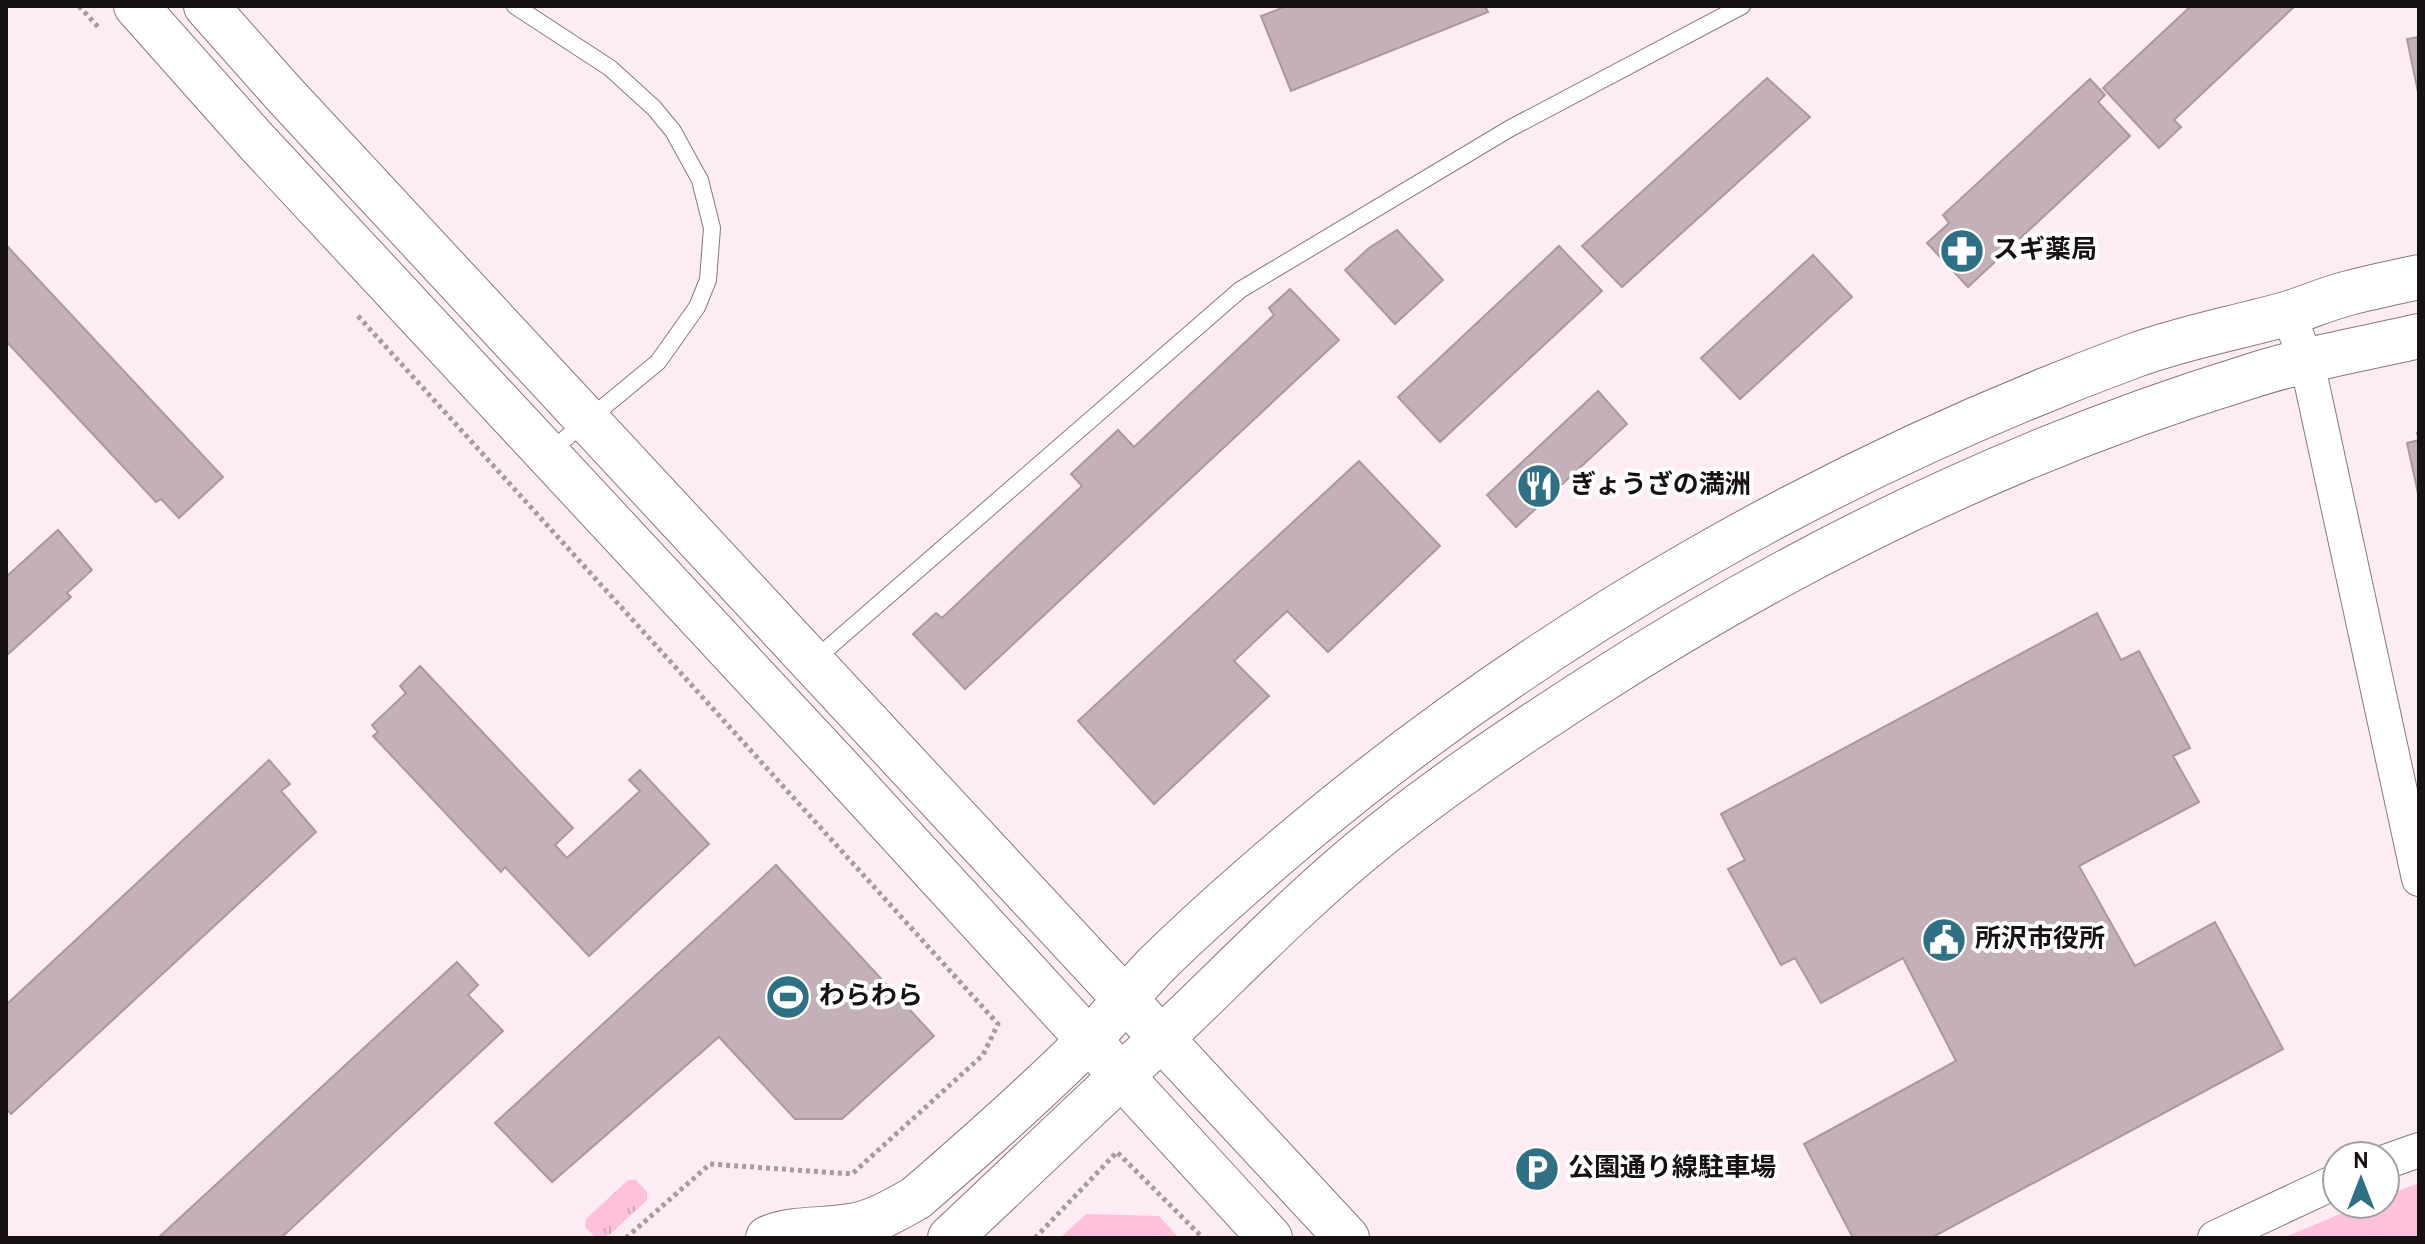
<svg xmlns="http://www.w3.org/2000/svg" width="2425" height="1244" viewBox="0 0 2425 1244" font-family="Overpass,'Noto Sans JP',sans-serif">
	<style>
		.grass { fill: url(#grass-tufts) }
		.park { fill: #fdc1db }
		.building { fill: #c4b0b8; stroke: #ab979f; stroke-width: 2 }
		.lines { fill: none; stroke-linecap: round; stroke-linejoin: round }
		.lane-casing { stroke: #8a777e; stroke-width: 18 }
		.street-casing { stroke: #8a777e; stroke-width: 36 }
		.secondary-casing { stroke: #8a777e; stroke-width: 46 }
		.path { stroke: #a89aa0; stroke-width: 5; stroke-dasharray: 4 4; stroke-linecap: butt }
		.lane { stroke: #fff; stroke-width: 16 }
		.street { stroke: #fff; stroke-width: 34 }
		.secondary { stroke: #fff; stroke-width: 44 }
		.labels { text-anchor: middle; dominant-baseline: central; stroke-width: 8; stroke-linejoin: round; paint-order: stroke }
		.poi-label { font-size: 26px; font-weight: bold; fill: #181114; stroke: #fff; text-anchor: start }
	</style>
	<defs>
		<pattern id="grass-tufts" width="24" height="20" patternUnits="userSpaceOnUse" patternTransform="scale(2)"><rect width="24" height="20" fill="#fdc1db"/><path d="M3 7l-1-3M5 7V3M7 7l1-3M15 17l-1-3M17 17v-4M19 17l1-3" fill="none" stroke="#d8a5bb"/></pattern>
	</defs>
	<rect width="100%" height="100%" fill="#fdecf3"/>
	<!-- grass -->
	<path class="grass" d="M628 1180H636L647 1192V1200L606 1238H596L585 1227 586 1219Z"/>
	<!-- park -->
	<g class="park">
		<path d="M2419 1183V1238H2283L2364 1204H2385V1196Z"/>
		<path d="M1086 1214 1159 1216 1179 1238H1060Z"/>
	</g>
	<!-- building -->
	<g class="building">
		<path d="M1287 6H1485L1488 12 1291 91 1261 16Z"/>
		<path d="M2191 6H2295L2174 120 2181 127 2159 148 2103 88Z"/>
		<path d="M2419 37V97L2407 39Z"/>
		<path d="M1767 78 1810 117 1622 287 1582 246Z"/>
		<path d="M2090 79 2105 95 2098 102 2130 136 1968 287 1927 243 1949 223 1943 215Z"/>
		<path d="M1397 230 1443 280 1395 324 1345 270 1369 248Z"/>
		<path d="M6 245 223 477 179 518 161 499 156 502 6 341Z"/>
		<path d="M1559 246 1602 291 1440 442 1398 397Z"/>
		<path d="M1813 255 1852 297 1740 399 1701 358Z"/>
		<path d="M1290 289 1339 340 965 689 913 634 936 613 942 618 1082 486 1071 474 1118 430 1134 447 1274 315 1269 308Z"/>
		<path d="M1598 391 1627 424 1516 527 1487 495Z"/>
		<path d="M2417 433H2419V498L2407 443 2419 440Z"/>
		<path d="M1359 461 1440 546 1328 652 1287 611 1234 661 1269 696 1154 804 1078 721Z"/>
		<path d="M58 530 92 570 67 593 71 597 6 656V577Z"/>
		<path d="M2097 613 2121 660 2139 651 2190 748 2173 756 2199 802 2079 866 2135 966 2215 922 2283 1049 1931 1238H1853L1804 1144 1956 1061 1903 958 1821 1003 1795 958 1781 965 1728 869 1745 860 1721 814Z"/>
		<path d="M420 666 573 828 555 845 567 858 640 791 629 780 640 770 709 844 589 956 505 867 501 872 373 736 378 732 372 725 406 693 400 686Z"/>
		<path d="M269 760 290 784 281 791 316 832 11 1114 6 1108V1005Z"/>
		<path d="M776 865 934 1036 842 1119H795L719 1037 552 1182 495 1123Z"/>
		<path d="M457 962 478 985 468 995 503 1031 281 1238H158Z"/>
	</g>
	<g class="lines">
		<!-- lane casing -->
		<g class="lane-casing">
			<g id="lane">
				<path d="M515 6 610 68 654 108 673 131 700 180 712 228 708 280 697 307 658 362 549 452"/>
				<path d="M813 661 1240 290 1509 129 1742 6"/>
			</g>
		</g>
		<!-- street casing -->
		<g class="street-casing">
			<g id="street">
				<path d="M2288 313 2307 362 2419 879"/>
				<path d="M2385 1162 2419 1150"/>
				<path d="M2215 1238 2337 1181"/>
			</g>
		</g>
		<!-- secondary casing -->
		<g class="secondary-casing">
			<g id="secondary">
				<path d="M136 6 256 141 846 775 1270 1238"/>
				<path d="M206 6 285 95 1347 1238"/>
				<path d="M768 1238C794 1227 823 1231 851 1226 875 1222 895 1210 916 1198 975 1147 1034 1095 1089 1040 1112 1016 1132 990 1155 966 1202 920 1252 876 1302 834 1548 628 1833 467 2133 356 2184 337 2237 328 2289 313 2309 307 2328 298 2349 293 2372 287 2396 282 2419 277"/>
				<path d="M950 1238C1029 1164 1108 1089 1187 1014 1244 959 1299 903 1360 852 1432 792 1511 739 1590 688 1795 556 2014 449 2248 377 2303 359 2362 349 2419 336"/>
			</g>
		</g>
		<!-- path -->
		<g class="path">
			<path d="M79 6 100 29"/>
			<path d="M358 316 998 1024 983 1055 852 1174 710 1164 626 1238"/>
			<path d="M1035 1238 1117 1152 1203 1238"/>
		</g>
		<!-- lane -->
		<use href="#lane" class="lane"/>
		<!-- street -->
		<use href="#street" class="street"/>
		<!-- secondary -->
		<use href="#secondary" class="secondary"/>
	</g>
	<!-- icons -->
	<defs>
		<g id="pharmacy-disc" transform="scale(2.3)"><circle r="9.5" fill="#307084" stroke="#fff"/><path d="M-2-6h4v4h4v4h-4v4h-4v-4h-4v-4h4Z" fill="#fff"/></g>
		<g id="restaurant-disc" transform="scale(2.3)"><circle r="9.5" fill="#307084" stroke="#fff"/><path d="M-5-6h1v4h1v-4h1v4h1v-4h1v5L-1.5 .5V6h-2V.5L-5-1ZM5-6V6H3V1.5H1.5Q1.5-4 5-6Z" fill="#fff"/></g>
		<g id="civic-disc" transform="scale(2.3)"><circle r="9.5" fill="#307084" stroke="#fff"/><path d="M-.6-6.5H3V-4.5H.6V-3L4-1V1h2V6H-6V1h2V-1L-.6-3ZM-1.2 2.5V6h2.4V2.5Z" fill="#fff"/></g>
		<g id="stadium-disc" transform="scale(2.3)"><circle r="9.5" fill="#307084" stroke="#fff"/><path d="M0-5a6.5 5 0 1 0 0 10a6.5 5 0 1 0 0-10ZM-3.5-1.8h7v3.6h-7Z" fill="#fff"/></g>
		<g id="parking-disc" transform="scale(2.3)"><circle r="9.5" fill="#307084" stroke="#fff"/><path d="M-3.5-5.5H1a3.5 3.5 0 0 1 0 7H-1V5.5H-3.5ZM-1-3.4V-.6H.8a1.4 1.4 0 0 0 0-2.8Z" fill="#fff"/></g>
	</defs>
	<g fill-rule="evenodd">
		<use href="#pharmacy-disc" x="1962" y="251"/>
		<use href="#restaurant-disc" x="1539" y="486"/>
		<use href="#civic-disc" x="1944" y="940"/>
		<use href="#stadium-disc" x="788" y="997"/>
		<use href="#parking-disc" x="1537" y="1169"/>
	</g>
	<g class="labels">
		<!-- poi labels -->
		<g class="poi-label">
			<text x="1993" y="251">スギ薬局</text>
			<text x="1570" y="486">ぎょうざの満洲</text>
			<text x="1975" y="940">所沢市役所</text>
			<text x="819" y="997">わらわら</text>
			<text x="1568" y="1169">公園通り線駐車場</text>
		</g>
	</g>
	<!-- border -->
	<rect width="2425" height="1244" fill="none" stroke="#181114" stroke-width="16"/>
	<!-- north arrow -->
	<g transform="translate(2361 1180)"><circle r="38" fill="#ffffff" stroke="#a3a0a1" stroke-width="2"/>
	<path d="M0-6L14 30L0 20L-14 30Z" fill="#307084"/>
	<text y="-12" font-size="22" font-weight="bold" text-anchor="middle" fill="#181114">N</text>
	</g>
</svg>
